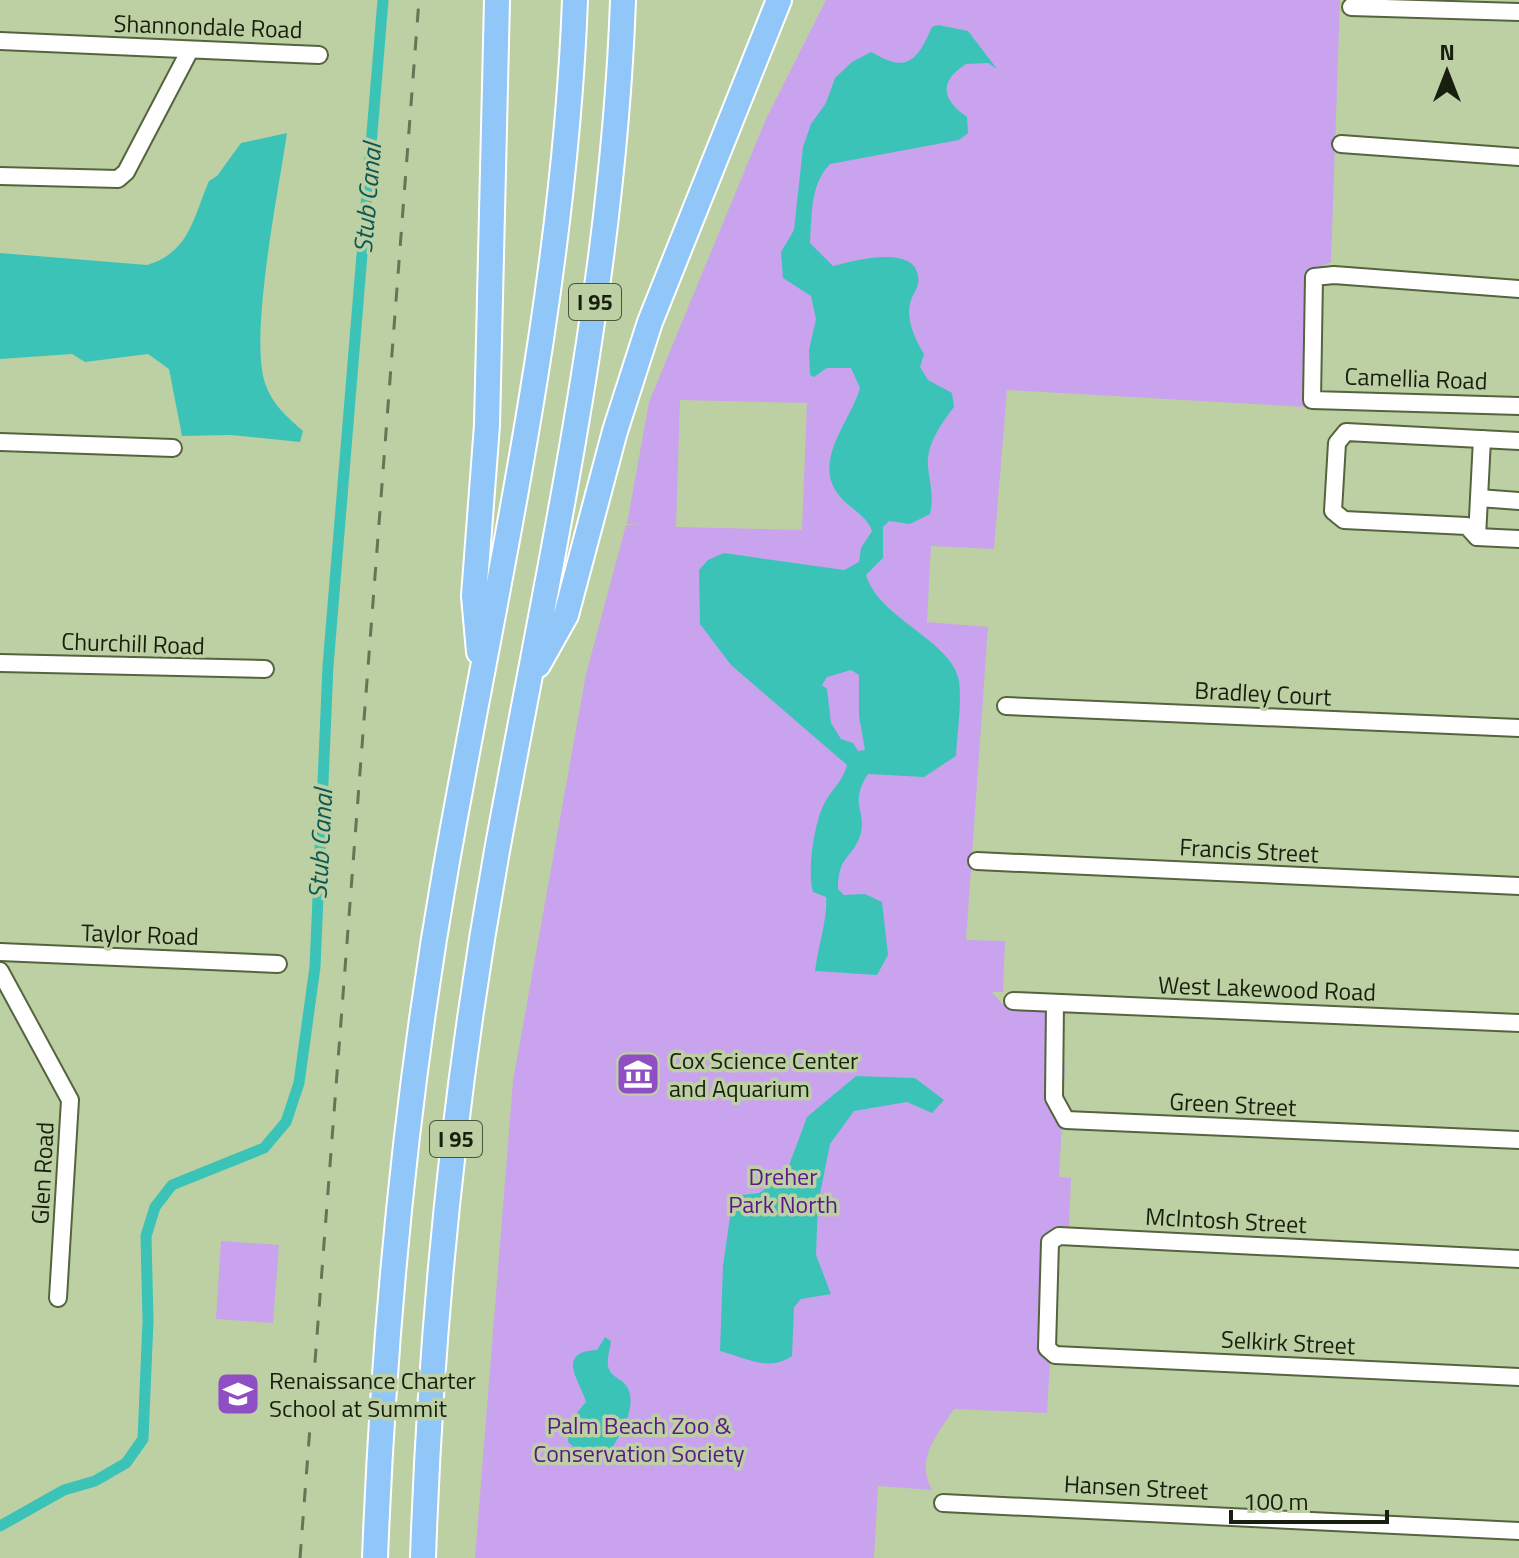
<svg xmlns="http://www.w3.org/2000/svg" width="1519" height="1558" viewBox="0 0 1519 1558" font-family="'Titillium Web',sans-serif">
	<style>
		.green { fill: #c9a3ee; fill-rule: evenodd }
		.water { fill: #3cc3b8; fill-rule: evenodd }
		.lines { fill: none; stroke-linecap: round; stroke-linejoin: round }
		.canal { stroke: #3cc3b8; stroke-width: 11 }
		.minor-casing { stroke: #54643d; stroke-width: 20 }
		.highway-casing { stroke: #fff; stroke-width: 28 }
		.minor { stroke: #fff; stroke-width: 16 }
		.highway { stroke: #91c6f8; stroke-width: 24 }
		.rail { stroke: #677456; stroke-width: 3; stroke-dasharray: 14 14; stroke-linecap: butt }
		.labels { text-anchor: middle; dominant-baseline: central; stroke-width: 7; stroke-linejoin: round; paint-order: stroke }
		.shield { fill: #bdd0a4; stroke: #4a543b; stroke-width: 2 }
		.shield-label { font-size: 22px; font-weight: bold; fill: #181f0e }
		.street-label { font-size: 24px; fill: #181f0e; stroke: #bdd0a4 }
		.poi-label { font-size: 24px; fill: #181f0e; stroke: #bdd0a4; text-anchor: start }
		.park-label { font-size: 24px; fill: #5c1788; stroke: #bdd0a4 }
		.water-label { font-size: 26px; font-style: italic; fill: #0c5953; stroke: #bdd0a4 }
	</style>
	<rect width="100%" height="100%" fill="#bdd0a4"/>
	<!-- green -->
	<g class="green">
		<path d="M826 0H1340L1331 262 1313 270 1305 407 1007 390 994 549 931 546 927 622 988 627 966 940 1005 941 1003 992H992L1006 1008 1059 1009V1066H1065L1059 1177 1071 1178 1069 1227H1058L1047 1413 954 1409C937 1435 915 1459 932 1490L878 1486 874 1558H475L513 1081 586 674 626 525H641L627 524 649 402 766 119ZM680 400 807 403 802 530 676 527Z"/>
		<path d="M221 1241 279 1245 273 1323 216 1319Z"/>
	</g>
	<!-- water -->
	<g class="water">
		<path d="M938 25 968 31 997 69 988 63 966 64C938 82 942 100 967 117L968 133 959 140 830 164C810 184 812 216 810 243L833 266C852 261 914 244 918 276 920 286 914 292 911 300 905 319 915 339 924 354L920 367 928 380 952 393 954 407C941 424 926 445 928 467 930 484 934 497 930 514L910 524 889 521 883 527V558L866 575C879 619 953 641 959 681 962 705 957 733 956 756L924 777 868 774C848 805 868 811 860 836 852 859 838 855 838 889L844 895 865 894 882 902 888 955 877 975 815 971C818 947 828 917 826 897L813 892C807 871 814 822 825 802 833 788 843 781 847 765L731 665 700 624 699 570 708 560 724 553 844 570 859 562 861 548 872 531C867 515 848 508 838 494 812 460 852 419 860 388L851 368H827L814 377 810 375 809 350 816 319 811 296 783 278 781 252 794 230 803 147 811 124 826 103 835 78 852 62 871 52C878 55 883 59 890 61 915 70 924 44 932 27ZM851 670 859 675V716L865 750 858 751 853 743 841 739 831 723 827 689 822 685 827 677Z"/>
		<path d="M287 133C279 189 249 335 265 383 272 404 287 417 303 431L300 442 231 435 182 436 169 369 148 354 85 362 72 354 0 359V253L147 265C190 252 193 218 209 181L217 176 241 143Z"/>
		<path d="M856 1076 915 1078 944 1100 932 1113 907 1102 854 1111 830 1144 818 1204 816 1255 831 1294 801 1299 794 1307 792 1356C769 1372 746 1358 720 1351L723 1266 733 1196 759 1193 785 1176 807 1117Z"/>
		<path d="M605 1337 611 1341C610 1348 607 1359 608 1366 610 1376 619 1378 625 1384 641 1403 619 1438 608 1454 590 1456 581 1455 568 1442 568 1424 574 1415 586 1402 581 1382 554 1352 597 1350Z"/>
	</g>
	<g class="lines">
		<!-- canal -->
		<path class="canal" d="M0 1526 64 1490 95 1481 126 1463 143 1439 148 1321 146 1236 155 1207 172 1185 264 1148 286 1122 299 1083 315 967 328 666 383 0"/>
		<!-- minor casing -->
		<g class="minor-casing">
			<g id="minor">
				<path d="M1351 7 1519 12"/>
				<path d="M0 41 319 55"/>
				<path d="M1341 144 1519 157"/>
				<path d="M0 176 118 179 126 172 190 50"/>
				<path d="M1519 289 1334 275 1314 277 1312 400 1519 406"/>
				<path d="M1519 441 1346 432 1337 443 1333 511 1344 520 1467 526 1477 537 1519 539"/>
				<path d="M0 442 173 448"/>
				<path d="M1479 498 1519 501"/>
				<path d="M1477 537 1482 439"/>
				<path d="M0 663 265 669"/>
				<path d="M1006 706 1519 728"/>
				<path d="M977 861 1519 886"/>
				<path d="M0 952 278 964"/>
				<path d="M0 971 70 1100 58 1298"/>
				<path d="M1013 1001 1519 1023"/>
				<path d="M1055 1003 1054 1098 1066 1120 1519 1140"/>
				<path d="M1519 1259 1059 1236 1050 1242 1047 1348 1055 1355 1519 1377"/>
				<path d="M943 1503 1519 1531"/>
			</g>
		</g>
		<!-- highway casing -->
		<g class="highway-casing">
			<g id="highway">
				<path d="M479 652 474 596 487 425 497 0"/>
				<path d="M538 665 566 615 615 431 650 322 779 0"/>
				<path d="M375 1558C384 1327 406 1095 446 867 497 579 564 293 575 0"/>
				<path d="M423 1558C431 1322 455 1084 497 851 548 569 613 287 623 0"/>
			</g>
		</g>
		<!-- minor -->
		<use href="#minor" class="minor"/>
		<!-- highway -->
		<use href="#highway" class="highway"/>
		<!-- rail -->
		<path class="rail" d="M300 1558 419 0"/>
	</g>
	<!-- icons -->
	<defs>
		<g id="museum-square" transform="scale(2.3)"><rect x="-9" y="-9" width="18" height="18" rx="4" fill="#8f4ec3" stroke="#bdd0a4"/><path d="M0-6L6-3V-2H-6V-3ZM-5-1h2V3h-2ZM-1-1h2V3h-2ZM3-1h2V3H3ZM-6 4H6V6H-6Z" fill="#fff"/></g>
		<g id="school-square" transform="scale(2.3)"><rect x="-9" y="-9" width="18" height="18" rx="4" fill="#8f4ec3" stroke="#bdd0a4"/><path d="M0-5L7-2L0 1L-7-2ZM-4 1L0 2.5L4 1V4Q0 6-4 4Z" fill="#fff"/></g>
	</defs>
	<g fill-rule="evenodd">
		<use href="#museum-square" x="638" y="1074"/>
		<use href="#school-square" x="238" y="1394"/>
	</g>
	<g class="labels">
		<!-- shield labels -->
		<g class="shield">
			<rect x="569" y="284" width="52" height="36" rx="6"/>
			<rect x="430" y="1121" width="52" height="36" rx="6"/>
		</g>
		<g class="shield-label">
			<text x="595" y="302">I 95</text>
			<text x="456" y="1139">I 95</text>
		</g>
		<!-- street labels -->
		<g class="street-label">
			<text transform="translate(208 26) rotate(2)">Shannondale Road</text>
			<text transform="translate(1416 378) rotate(2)">Camellia Road</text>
			<text transform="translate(133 643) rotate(2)">Churchill Road</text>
			<text transform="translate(1263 693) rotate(3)">Bradley Court</text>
			<text transform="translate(1249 850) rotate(3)">Francis Street</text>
			<text transform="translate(140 934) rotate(2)">Taylor Road</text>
			<text transform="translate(1267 988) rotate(2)">West Lakewood Road</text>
			<text transform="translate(1233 1104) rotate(3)">Green Street</text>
			<text transform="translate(42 1173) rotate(-87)">Glen Road</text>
			<text transform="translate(1226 1220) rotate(3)">McIntosh Street</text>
			<text transform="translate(1288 1342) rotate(3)">Selkirk Street</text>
			<text transform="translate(1136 1487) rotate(3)">Hansen Street</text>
		</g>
		<!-- poi labels -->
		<g class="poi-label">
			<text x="669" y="1060">Cox Science Center<tspan x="669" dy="28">and Aquarium</tspan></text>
			<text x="269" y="1380">Renaissance Charter<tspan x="269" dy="28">School at Summit</tspan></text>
		</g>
		<!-- park labels -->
		<g class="park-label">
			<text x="783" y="1176">Dreher<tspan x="783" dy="28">Park North</tspan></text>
			<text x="639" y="1425">Palm Beach Zoo &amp;<tspan x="639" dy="28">Conservation Society</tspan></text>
		</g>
		<!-- water labels -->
		<g class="water-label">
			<text transform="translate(367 198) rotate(-85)">Stub Canal</text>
			<text transform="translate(320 844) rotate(-87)">Stub Canal</text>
		</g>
	</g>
	<!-- north arrow -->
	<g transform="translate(1447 72)" stroke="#bdd0a4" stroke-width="6" paint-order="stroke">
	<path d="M0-6L14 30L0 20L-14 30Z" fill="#181f0e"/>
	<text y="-12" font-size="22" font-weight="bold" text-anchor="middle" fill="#181f0e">N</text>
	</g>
	<!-- scale -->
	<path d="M1231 1510v12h156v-12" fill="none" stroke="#181f0e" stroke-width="4"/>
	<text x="1243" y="1510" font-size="24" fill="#181f0e" stroke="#bdd0a4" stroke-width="6" paint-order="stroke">100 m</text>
</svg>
